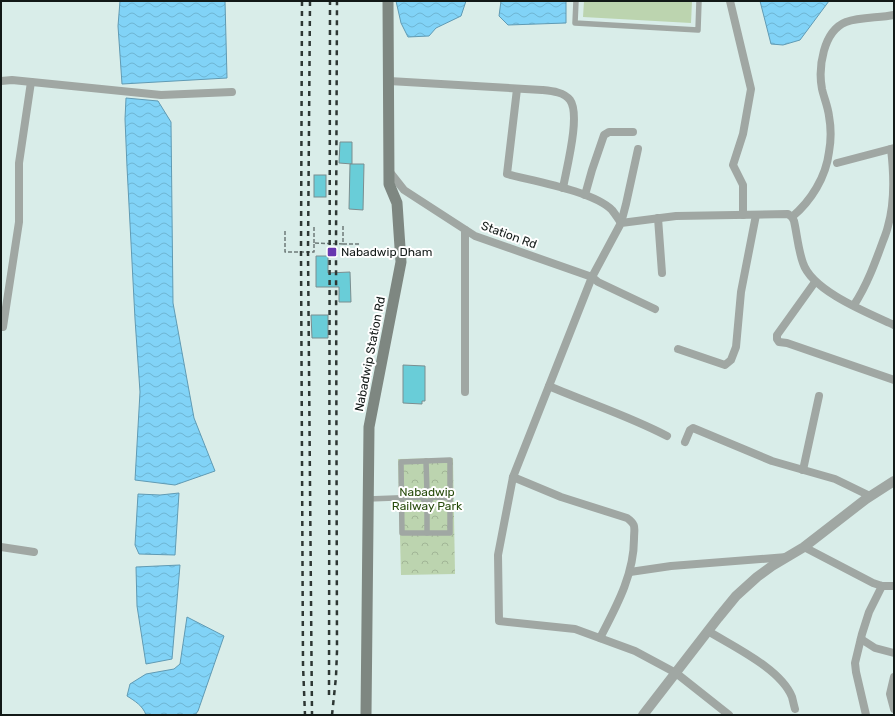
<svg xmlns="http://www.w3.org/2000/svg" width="895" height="716" viewBox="0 0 895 716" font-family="Rubik,sans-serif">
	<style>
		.park { fill: url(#park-crowns) }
		.pitch { fill: #bcd4af }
		.water { fill: url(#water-waves); stroke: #609bb4 }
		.building { fill: #69cdd8; stroke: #7b8e90 }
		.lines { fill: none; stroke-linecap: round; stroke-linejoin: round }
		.path { stroke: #6d7a78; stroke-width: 1.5; stroke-dasharray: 4 2; stroke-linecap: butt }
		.pedestrian { stroke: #a0a7a3; stroke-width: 5.5 }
		.minor { stroke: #a0a7a3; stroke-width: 8 }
		.tertiary { stroke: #a0a7a3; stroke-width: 10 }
		.secondary { stroke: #7e8781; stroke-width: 11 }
		.rail { stroke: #2d3633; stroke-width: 2.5; stroke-dasharray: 5 5; stroke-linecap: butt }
		.poi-dot { fill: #6837af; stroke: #fff; stroke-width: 1.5 }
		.labels { text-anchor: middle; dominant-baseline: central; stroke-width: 4; stroke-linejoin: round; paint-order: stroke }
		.street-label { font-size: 12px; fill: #121917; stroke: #fff }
		.poi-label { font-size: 12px; fill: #121917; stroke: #fff; text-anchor: start }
		.park-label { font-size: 12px; fill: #284c0c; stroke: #fff }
	</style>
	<defs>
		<pattern id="park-crowns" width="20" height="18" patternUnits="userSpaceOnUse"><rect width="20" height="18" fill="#bcd4af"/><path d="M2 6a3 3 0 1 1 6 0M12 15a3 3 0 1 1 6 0" fill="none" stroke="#a1b596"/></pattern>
		<pattern id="water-waves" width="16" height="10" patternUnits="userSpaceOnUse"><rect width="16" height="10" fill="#81d3f7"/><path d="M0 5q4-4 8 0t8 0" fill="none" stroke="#6eb5d3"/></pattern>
	</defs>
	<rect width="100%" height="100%" fill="#d9ede9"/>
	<!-- park -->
	<path class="park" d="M453 458 455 574 401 575 398 459Z"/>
	<!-- pitch -->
	<path class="pitch" d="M584 1H692L691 23 583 17Z"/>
	<!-- water -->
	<g class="water">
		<path d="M120 1H225L227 78 122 84 118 26Z"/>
		<path d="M396 1H466L461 16 436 28 429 36 408 37 401 23Z"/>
		<path d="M501 1H566V23L508 25 499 16Z"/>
		<path d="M760 1H829L800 40 783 45 771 44Z"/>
		<path d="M126 98 158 101 171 122 173 303 194 418 215 471 175 485 135 480 140 392 135 319 127 167 125 119Z"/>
		<path d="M179 493 175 555 139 554 135 545 138 494 160 495Z"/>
		<path d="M180 565 172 659 146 664 137 606 136 567Z"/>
		<path d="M187 617 224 636 198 711 195 715H146C143 706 135 701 127 696L130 684 146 674 174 669 180 664Z"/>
	</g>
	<!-- building -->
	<g class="building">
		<path d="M340 142H352V164L339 163Z"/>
		<path d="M350 164H364L363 210 349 209Z"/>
		<rect x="314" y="175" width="12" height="22"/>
		<path d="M316 256H328V273L350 272 351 302H339V287H316Z"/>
		<path d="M311 315H328V338H312Z"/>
		<path d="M403 365 425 366V401H422V404L403 403Z"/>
	</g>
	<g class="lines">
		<!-- path -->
		<g class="path">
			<path d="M343 226V244H361"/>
			<path d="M285 231V252H314V243L343 244"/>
			<path d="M314 243V226"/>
		</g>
		<!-- pedestrian -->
		<g class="pedestrian">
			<path d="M576 1 575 23 698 30 699 1"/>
			<path d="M450 460V533H402L401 462Z"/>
			<path d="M426 461 427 492"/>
			<circle cx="427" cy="497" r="4.5"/>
			<path d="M432 497 450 498"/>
			<path d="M368 499 422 497"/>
			<path d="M427 533V502"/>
		</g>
		<!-- minor -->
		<g class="minor">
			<path d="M730 1 751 89 743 134 733 165 743 185V215"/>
			<path d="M1 81 12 80 161 95 232 92"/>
			<path d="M389 81 542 90C552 91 564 92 570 100 581 115 566 170 563 188"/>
			<path d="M517 89 507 174C533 181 593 191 612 210 615 214 618 218 621 223"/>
			<path d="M837 163 894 148"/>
			<path d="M389 171 404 190 475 236 592 277"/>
			<path d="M585 195 592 170 604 135 609 132H633"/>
			<path d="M792 217C811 201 826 177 829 152 831 141 831 127 829 116 828 107 824 98 822 89 818 68 823 31 846 22 860 17 879 18 894 15"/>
			<path d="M658 218 662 273"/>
			<path d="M621 223 626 204 638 149"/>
			<path d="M592 277 598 282 655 309"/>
			<path d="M815 282 777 335V339L779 342 787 343 894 380"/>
			<path d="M854 305C867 285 875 263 883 241 885 236 887 231 888 226 895 202 894 174 891 149"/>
			<path d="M3 327 19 222V163L31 82"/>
			<path d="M678 349 725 365 731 360 736 347 741 292 756 215"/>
			<path d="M549 386C588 403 629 416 667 436"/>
			<path d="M465 392V230"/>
			<path d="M685 442 690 430 693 428 772 461 835 479 870 496"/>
			<path d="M803 470 819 396"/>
			<path d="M513 477 561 497 627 518C637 525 634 528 634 539 634 575 616 607 600 638"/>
			<path d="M1 547 34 552"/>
			<path d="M804 547 873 583 882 586H894"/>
			<path d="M630 572 671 566 787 557"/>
			<path d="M708 631C734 647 781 669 792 697 793 701 794 706 795 709"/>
			<path d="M861 639 875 648 894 653"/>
			<path d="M894 677 890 694 894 709"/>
			<path d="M729 715 676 673 635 651 575 629 499 621 498 555 513 477 592 277 621 223 676 216 788 214 792 217 794 221C797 234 798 249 803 263 812 291 868 313 894 325"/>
			<path d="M866 715 856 672 855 663 862 634 869 612 882 586"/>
		</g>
		<!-- tertiary -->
		<path class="tertiary" d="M643 715 718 618 736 596 757 577 772 566 804 547 866 499 894 481"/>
		<!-- secondary -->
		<path class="secondary" d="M366 715 369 427 401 262 397 203 389 184 388 1"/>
		<!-- rail -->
		<g class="rail">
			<path d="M302 1 301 251 303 665 305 715"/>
			<path d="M310 1 308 251 312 715"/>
			<path d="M329 695 330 1"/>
			<path d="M332 715 336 677 337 651 336 251 337 1"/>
		</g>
	</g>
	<!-- markers -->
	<rect class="poi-dot" x="327" y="247" width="10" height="10" rx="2"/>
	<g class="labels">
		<!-- street labels -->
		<g class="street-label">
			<text transform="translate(509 235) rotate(20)">Station Rd</text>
			<text transform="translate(370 354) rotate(-79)">Nabadwip Station Rd</text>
		</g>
		<!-- poi labels -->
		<g class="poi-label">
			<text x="341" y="252">Nabadwip Dham</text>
		</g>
		<!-- park labels -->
		<g class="park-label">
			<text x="427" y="492">Nabadwip<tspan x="427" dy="14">Railway Park</tspan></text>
		</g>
	</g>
	<!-- border -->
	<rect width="895" height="716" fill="none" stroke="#121917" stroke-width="4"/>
</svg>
